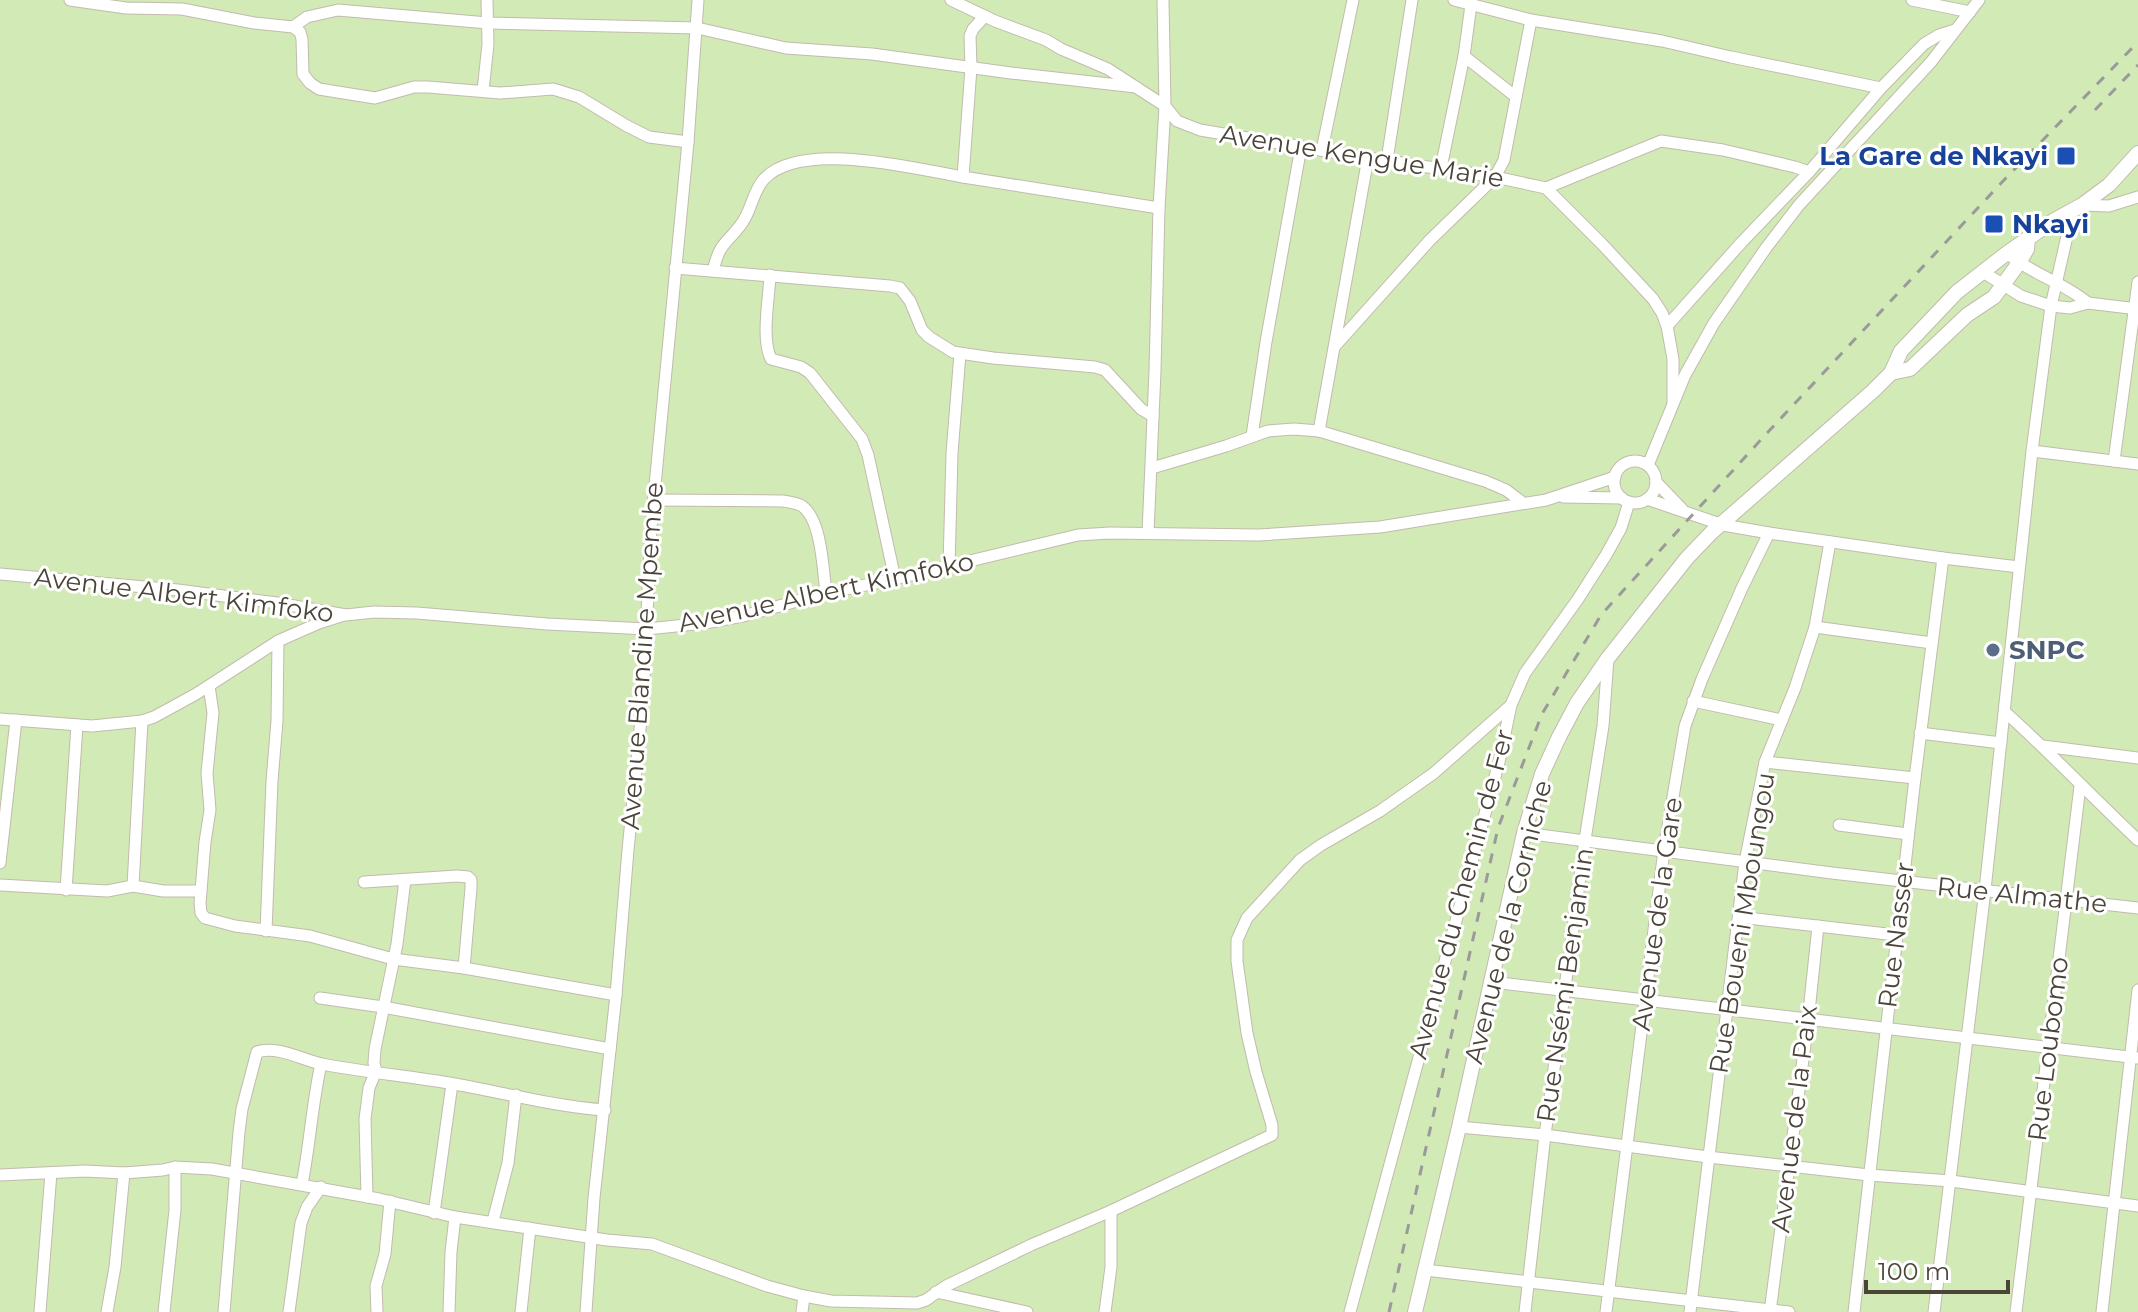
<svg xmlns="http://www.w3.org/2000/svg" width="2138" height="1312" viewBox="0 0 2138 1312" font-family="Montserrat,sans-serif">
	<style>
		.green { fill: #d2eab5 }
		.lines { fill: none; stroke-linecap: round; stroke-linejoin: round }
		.minor-casing { stroke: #c2bbae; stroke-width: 13 }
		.tertiary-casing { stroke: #c2bbae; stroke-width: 16 }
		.minor { stroke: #fff; stroke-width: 11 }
		.tertiary { stroke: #fff; stroke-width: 14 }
		.rail { stroke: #9a9a9a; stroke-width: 3; stroke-dasharray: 10 10; stroke-linecap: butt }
		.transit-dot { fill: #1a4fb4; stroke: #fff; stroke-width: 3 }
		.service-dot { fill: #5c6f8a; stroke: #fff; stroke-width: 3 }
		.labels { text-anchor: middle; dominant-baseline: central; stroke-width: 6; stroke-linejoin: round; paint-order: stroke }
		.street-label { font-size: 26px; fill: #4b4439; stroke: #fff }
		.transit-label { font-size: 26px; font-weight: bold; fill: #164399; stroke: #fff; text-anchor: end }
		.service-label { font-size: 26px; font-weight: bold; fill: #4e5e75; stroke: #fff; text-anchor: start }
	</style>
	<rect width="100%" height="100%" fill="#f6f3ec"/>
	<!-- green -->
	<rect class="green" x="0" y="0" width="2138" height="1312"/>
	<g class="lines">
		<!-- minor casing -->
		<g class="minor-casing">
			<g id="minor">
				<path d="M70 0 126 8 182 9 254 23 293 27 300 32 302 39 303 74 310 83 319 89 375 98 414 87H428L500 93 553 89 579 97 627 126 649 137 688 142"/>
				<path d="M951 0 995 21 1046 40 1061 49 1108 69 1165 106 1177 121 1200 130 1368 158 1495 177 1546 188 1602 244 1653 299 1662 313 1667 326 1673 359V402"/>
				<path d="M1454 0 1531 20 1662 41 1731 57 1881 88"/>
				<path d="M1912 0 1970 12"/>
				<path d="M985 16 973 29 970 36 971 68 963 177 1159 208"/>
				<path d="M293 27 307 17 338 10 488 23 697 28 786 48 872 54 1011 73 1136 87"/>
				<path d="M1464 56 1516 97"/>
				<path d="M483 91 488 44 487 0"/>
				<path d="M1322 150 1353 0"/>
				<path d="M1387 160 1412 0"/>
				<path d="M1441 168 1464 56 1471 5"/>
				<path d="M1546 188 1661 141 1723 150 1795 167 1809 172"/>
				<path d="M2082 205 2109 206 2138 197"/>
				<path d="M2007 253C2031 274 2063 282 2088 303"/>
				<path d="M675 268 890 286 900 288 910 301 922 330 929 337 953 352 993 358 1095 367 1105 370 1141 409 1153 416"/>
				<path d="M713 271C715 263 717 254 722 247 729 237 739 230 745 218 752 206 754 190 764 179 801 139 916 169 963 177"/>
				<path d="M1983 272 2021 296 2051 306 2070 308 2088 303 2138 309"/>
				<path d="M770 275C769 299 761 339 771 359L801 367 810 373 862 439 868 455 895 579"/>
				<path d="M1667 326 1741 243 1809 172 1881 88 1924 44 1939 35 1955 30"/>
				<path d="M1335 346 1430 240 1495 177 1504 160 1531 20"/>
				<path d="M1319 431 1368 158"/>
				<path d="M1252 436 1266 342 1301 147"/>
				<path d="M2032 451 2138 464"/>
				<path d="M2114 461 2138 282"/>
				<circle cx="1635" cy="482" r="21"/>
				<path d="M1648 465 1685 375 1714 323 1766 248 1799 205 1931 62 1979 0"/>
				<path d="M1152 468 1226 446 1268 431 1294 429 1319 431 1485 481 1506 490 1523 503"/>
				<path d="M1656 482 1682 509"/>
				<path d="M1563 497 1622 498"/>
				<path d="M1647 499 1723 525 1769 533 1943 558 2019 567"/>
				<path d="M654 500 783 501C790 502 797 503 802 506 822 520 823 571 826 593"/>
				<path d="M1148 533 1155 371 1159 208 1165 106 1163 0"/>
				<path d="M949 566 952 453 960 354"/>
				<path d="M0 574 178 590 277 603 346 615 374 612 417 613 547 624 647 629 705 623 743 616 826 593 895 579 1078 535 1110 533 1259 535 1380 527 1546 500 1615 477"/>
				<path d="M1815 627 1932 643"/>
				<path d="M209 686 213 713 207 773 210 810 205 842 200 903 201 913 205 918 235 926 310 936 393 959 464 968 616 995"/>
				<path d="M1693 701 1782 720"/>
				<path d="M2005 712C2051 753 2093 798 2138 840"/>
				<path d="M0 719 92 726 142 721 154 717 196 694 278 641 319 623 344 615"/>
				<path d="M1920 733 2001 743"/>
				<path d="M2043 746 2138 758"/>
				<path d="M1765 762 1915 778"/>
				<path d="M1839 825 1908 834"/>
				<path d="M1524 833 1832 873 2138 908"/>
				<path d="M0 863 16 720"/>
				<path d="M364 882 457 876 468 877 471 880V888L464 968"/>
				<path d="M0 885 107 891 133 886 163 891H201"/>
				<path d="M133 886 142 721"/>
				<path d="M66 890 77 725"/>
				<path d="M1739 917 1896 935"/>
				<path d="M266 931 272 781 277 721 278 641"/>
				<path d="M1492 982 2138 1058"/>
				<path d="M320 998 383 1007 610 1049"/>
				<path d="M1459 1127 1545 1135 1708 1157 1869 1175 1951 1181 2138 1206"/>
				<path d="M0 1175 85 1171 124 1173 163 1170 175 1167 212 1169 379 1199 455 1217 607 1240 652 1244 767 1286 804 1296 831 1301 917 1303 926 1300 946 1286 1031 1245 1111 1211 1272 1135V1125L1256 1072 1247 1033 1237 961V940L1247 918 1300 860 1321 845 1380 811 1434 773 1511 705"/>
				<path d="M302 1184C310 1144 312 1104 321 1064"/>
				<path d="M367 1197 365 1119 369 1088 376 1071 374 1063 375 1049 397 944 405 880"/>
				<path d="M434 1213 452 1084"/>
				<path d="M493 1221 508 1163 516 1095"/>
				<path d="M1425 1270 1789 1312"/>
				<path d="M936 1292 1027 1312"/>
				<path d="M40 1312 51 1173"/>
				<path d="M107 1312 115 1267 124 1173"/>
				<path d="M164 1312 175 1210V1167"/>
				<path d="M224 1312 239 1132 242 1109 257 1052C277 1045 302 1060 322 1064 364 1072 407 1076 449 1083 501 1092 552 1106 605 1110"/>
				<path d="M289 1312 301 1223 307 1207 321 1187"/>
				<path d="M377 1312 376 1286 385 1254 390 1201"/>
				<path d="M449 1312 451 1252 455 1217"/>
				<path d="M521 1312 530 1228"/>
				<path d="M586 1312 594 1198 616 995 628 850 643 699 651 527 688 142 698 0"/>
				<path d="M802 1312 804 1296"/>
				<path d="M1105 1312 1111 1267V1211"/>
				<path d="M1350 1312 1499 762 1511 705 1525 673 1578 599 1606 555 1621 528 1629 502"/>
				<path d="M1525 1312 1545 1135 1585 840 1603 726 1608 658"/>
				<path d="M1606 1312 1664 850 1685 726 1702 679 1742 588 1769 533"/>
				<path d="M1690 1312 1745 862 1765 762 1795 688 1815 627 1830 542"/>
				<path d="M1770 1312 1808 1021 1818 926"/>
				<path d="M1854 1312 1915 778 1943 558"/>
				<path d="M1934 1312 1985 890 2032 451 2051 306 2073 210"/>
				<path d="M2016 1312 2080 786"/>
				<path d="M2102 1312 2138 990"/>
			</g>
		</g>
		<!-- tertiary casing -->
		<g class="tertiary-casing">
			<g id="tertiary">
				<path d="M1891 373 1910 369 1967 315 1994 297 2019 263 2027 249 2028 238"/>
				<path d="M1415 1312 1459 1127 1524 833 1542 774 1559 737 1577 703 1608 658 1687 558 1712 532 1873 391 1891 373 1901 351 1957 292 2007 253 2053 221 2082 205 2109 185 2138 153"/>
			</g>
		</g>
		<!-- minor -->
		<use href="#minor" class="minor"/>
		<!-- tertiary -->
		<use href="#tertiary" class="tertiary"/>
		<!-- rail -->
		<g class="rail">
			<path d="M2095 110 2138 65"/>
			<path d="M1389 1312 1498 828 1542 714 1601 615 1768 432 2005 179 2138 42"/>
		</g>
	</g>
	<!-- markers -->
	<g class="transit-dot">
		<rect x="2056" y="146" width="20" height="20" rx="4"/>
		<rect x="1984" y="214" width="20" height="20" rx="4"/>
	</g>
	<circle class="service-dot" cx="1993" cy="650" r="8"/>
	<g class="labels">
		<!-- street labels -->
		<g class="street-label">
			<text transform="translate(1362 156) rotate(9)">Avenue Kengue Marie</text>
			<text transform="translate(826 592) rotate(-12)">Avenue Albert Kimfoko</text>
			<text transform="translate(184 595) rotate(7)">Avenue Albert Kimfoko</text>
			<text transform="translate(642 656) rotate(-86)">Avenue Blandine Mpembe</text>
			<text transform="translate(1461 894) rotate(-75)">Avenue du Chemin de Fer</text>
			<text transform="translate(2022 895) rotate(6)">Rue Almathe</text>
			<text transform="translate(1657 914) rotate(-82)">Avenue de la Gare</text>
			<text transform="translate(1508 922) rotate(-76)">Avenue de la Corniche</text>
			<text transform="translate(1742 923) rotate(-81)">Rue Boueni Mboungou</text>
			<text transform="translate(1896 935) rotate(-83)">Rue Nasser</text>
			<text transform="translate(1565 985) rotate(-82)">Rue Nsémi Benjamin</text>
			<text transform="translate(2048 1049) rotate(-83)">Rue Loubomo</text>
			<text transform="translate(1794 1119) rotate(-83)">Avenue de la Paix</text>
		</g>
		<!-- transit labels -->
		<g class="transit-label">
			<text x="2048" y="156">La Gare de Nkayi</text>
			<text x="2012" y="224" text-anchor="start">Nkayi</text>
		</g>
		<!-- service labels -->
		<g class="service-label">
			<text x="2009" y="650">SNPC</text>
		</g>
	</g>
	<!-- scale -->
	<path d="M1866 1280v12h142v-12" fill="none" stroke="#4b4439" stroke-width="4"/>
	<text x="1878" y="1280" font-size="24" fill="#4b4439" stroke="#ffffff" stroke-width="6" paint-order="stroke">100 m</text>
</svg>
